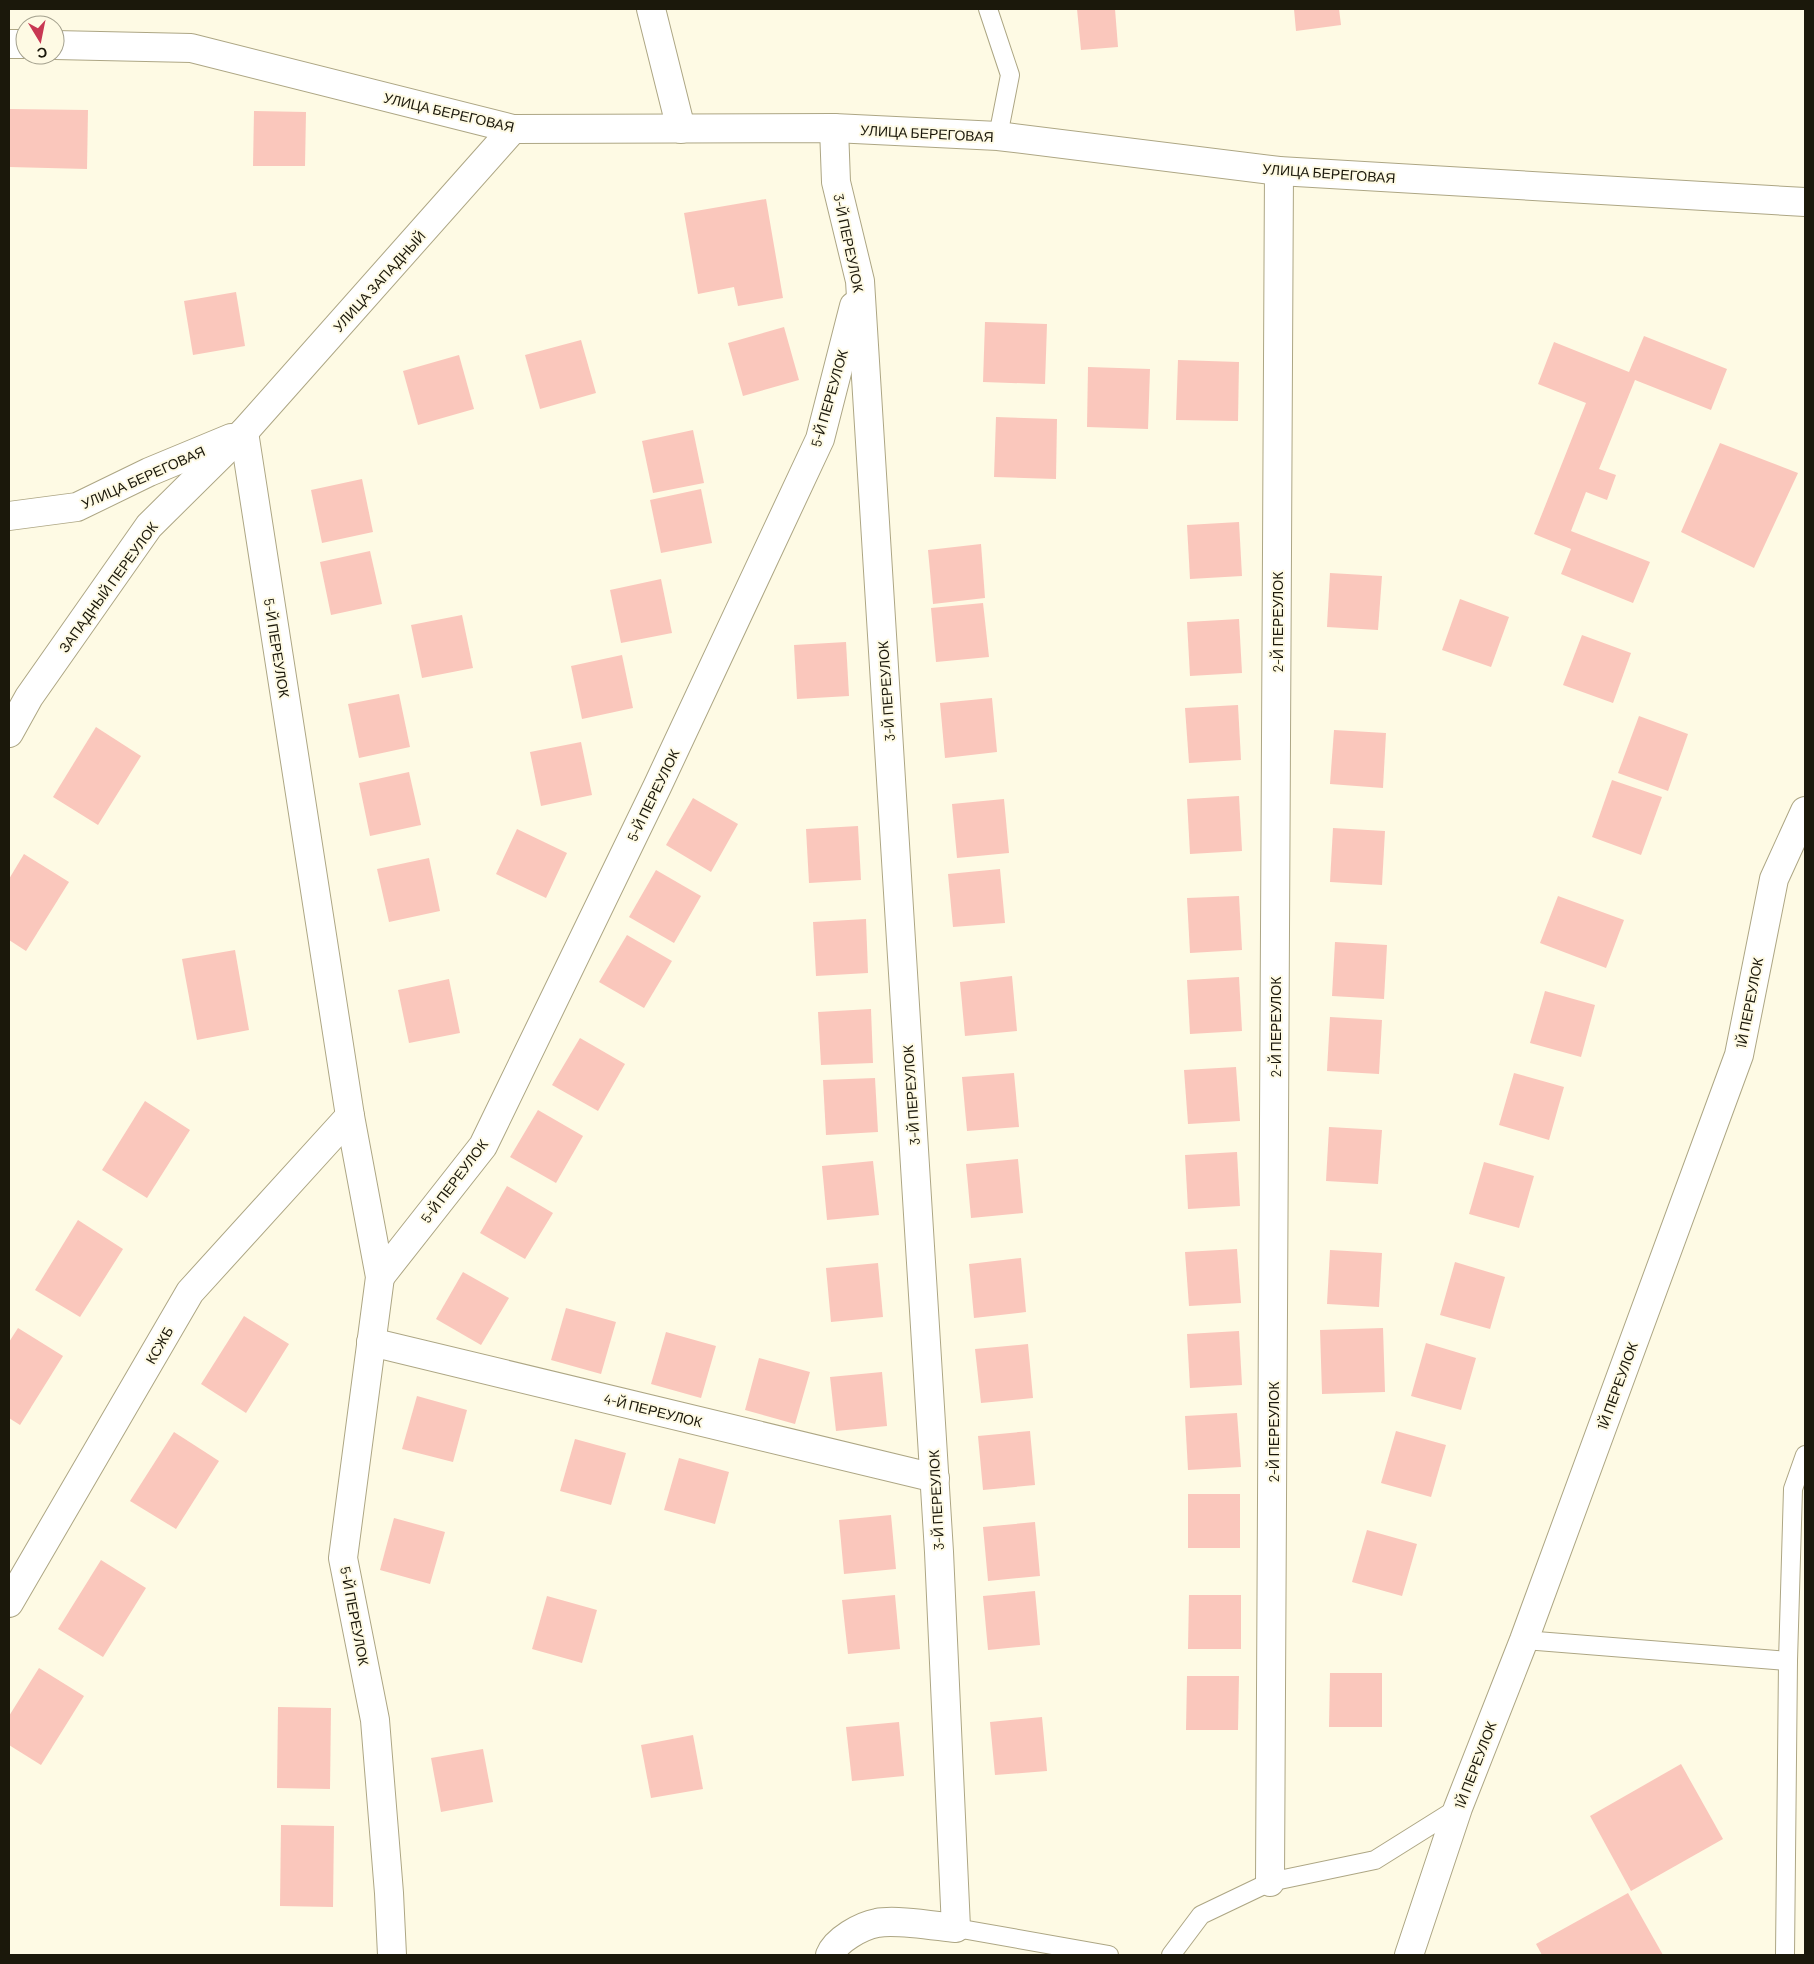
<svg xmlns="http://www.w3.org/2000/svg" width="1814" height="1964" viewBox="0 0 1814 1964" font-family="Barlow,sans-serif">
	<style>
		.building { fill: #fac7bc }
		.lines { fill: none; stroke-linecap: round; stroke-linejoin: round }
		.service-casing { stroke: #ada684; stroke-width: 20 }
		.minor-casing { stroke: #ada684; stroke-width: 30 }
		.service { stroke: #fff; stroke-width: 18 }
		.minor { stroke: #fff; stroke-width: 28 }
		.labels { text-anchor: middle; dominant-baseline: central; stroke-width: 4; stroke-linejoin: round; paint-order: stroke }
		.street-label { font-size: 14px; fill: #1b180b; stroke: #fefae4 }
	</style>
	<rect width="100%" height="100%" fill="#fefae4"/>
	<!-- building -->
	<g class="building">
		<path d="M1077 9H1115L1118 47 1081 50Z"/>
		<path d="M1294 9H1339L1341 25 1296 31Z"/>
		<path d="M9 109 88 110 87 169 9 167Z"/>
		<path d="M254 111 306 112 305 166H253Z"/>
		<path d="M766 199 783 298 738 306 734 287 698 294 684 213Z"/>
		<path d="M236 292 245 346 193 355 184 301Z"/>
		<path d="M985 322 1047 324 1045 384 983 382Z"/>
		<path d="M784 327 799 380 743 396 728 343Z"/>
		<path d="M1644 336 1727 369 1711 410 1635 380 1599 469 1616 475 1607 500 1586 492 1571 531 1650 562 1633 603 1561 574 1571 549 1534 534 1586 403 1538 384 1554 342 1629 372Z"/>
		<path d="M581 340 596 393 540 409 525 355Z"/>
		<path d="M459 355 474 409 418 425 403 371Z"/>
		<path d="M1178 360 1239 362 1238 421 1176 420Z"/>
		<path d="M1088 367 1150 369 1148 429 1087 427Z"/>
		<path d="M996 417 1057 419 1056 479 994 477Z"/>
		<path d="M693 430 704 483 653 493 642 441Z"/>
		<path d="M1720 443 1798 473 1754 568 1681 532Z"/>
		<path d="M362 479 373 532 322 543 311 490Z"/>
		<path d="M701 489 712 543 661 553 650 500Z"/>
		<path d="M1239 522 1242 576 1190 579 1187 525Z"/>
		<path d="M981 544 985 598 933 604 928 550Z"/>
		<path d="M370 551 382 604 331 615 320 562Z"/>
		<path d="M1330 573 1382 576 1378 630 1327 627Z"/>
		<path d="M661 579 672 633 621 643 610 590Z"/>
		<path d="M1460 599 1509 617 1491 667 1442 650Z"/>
		<path d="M983 603 989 657 936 662 931 608Z"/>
		<path d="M462 615 473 668 422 678 411 625Z"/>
		<path d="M1239 619 1242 673 1190 676 1187 622Z"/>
		<path d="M1582 635 1631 653 1613 703 1563 685Z"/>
		<path d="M846 642 849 696 797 699 794 645Z"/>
		<path d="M622 655 633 708 582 719 571 666Z"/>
		<path d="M399 694 410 747 359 758 348 704Z"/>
		<path d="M992 698 997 752 945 758 940 703Z"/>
		<path d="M1238 705 1241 760 1189 763 1185 708Z"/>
		<path d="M1639 716 1688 734 1668 791 1618 773Z"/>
		<path d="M96 727 141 756 98 825 53 797Z"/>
		<path d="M1334 730 1386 733 1383 788 1330 784Z"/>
		<path d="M581 742 592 795 541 806 530 752Z"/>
		<path d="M409 772 421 825 370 836 359 783Z"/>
		<path d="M1612 780 1662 797 1641 855 1592 837Z"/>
		<path d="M1239 796 1242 851 1190 854 1187 799Z"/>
		<path d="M693 798 738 824 711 872 666 845Z"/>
		<path d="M1004 799 1009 853 957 858 952 804Z"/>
		<path d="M858 826 861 880 809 883 806 829Z"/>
		<path d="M1333 828 1385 831 1382 885 1330 882Z"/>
		<path d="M517 829 567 853 546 898 496 874Z"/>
		<path d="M24 854 69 882 26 951 9 940V879Z"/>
		<path d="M429 858 440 911 389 922 377 869Z"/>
		<path d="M1000 869 1005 923 953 927 948 874Z"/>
		<path d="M656 870 701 896 674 943 629 917Z"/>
		<path d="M1239 896 1242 950 1190 953 1187 898Z"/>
		<path d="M1558 896 1624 920 1606 968 1540 943Z"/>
		<path d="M866 919 868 973 816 976 813 922Z"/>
		<path d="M627 935 672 961 644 1008 599 982Z"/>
		<path d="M1335 942 1387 945 1384 999 1332 996Z"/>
		<path d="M235 950 249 1030 197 1040 182 959Z"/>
		<path d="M1012 976 1017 1031 965 1036 960 982Z"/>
		<path d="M1239 977 1242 1031 1190 1034 1187 980Z"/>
		<path d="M449 979 460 1033 409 1043 398 990Z"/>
		<path d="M1545 991 1595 1005 1581 1057 1530 1043Z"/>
		<path d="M871 1009 873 1063 821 1065 818 1012Z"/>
		<path d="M1330 1017 1382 1020 1379 1074 1327 1071Z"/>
		<path d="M580 1038 625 1064 598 1111 552 1085Z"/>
		<path d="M1236 1067 1240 1121 1188 1124 1184 1070Z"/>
		<path d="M1014 1073 1019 1127 967 1131 962 1077Z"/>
		<path d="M1514 1073 1564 1087 1549 1140 1499 1125Z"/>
		<path d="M875 1078 878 1132 826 1135 823 1080Z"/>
		<path d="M145 1101 190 1130 147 1198 102 1170Z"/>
		<path d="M538 1110 583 1136 556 1183 510 1157Z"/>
		<path d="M1329 1127 1382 1130 1378 1184 1326 1181Z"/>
		<path d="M1237 1152 1240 1206 1188 1209 1185 1155Z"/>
		<path d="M1018 1159 1023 1213 971 1218 966 1164Z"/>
		<path d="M873 1161 879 1215 827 1220 822 1166Z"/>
		<path d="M1484 1162 1534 1176 1519 1228 1469 1214Z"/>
		<path d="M507 1186 553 1213 525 1259 480 1233Z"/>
		<path d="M78 1220 123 1249 80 1317 35 1290Z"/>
		<path d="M1237 1249 1241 1303 1189 1306 1185 1252Z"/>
		<path d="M1330 1250 1382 1253 1379 1307 1327 1304Z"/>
		<path d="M1021 1258 1026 1312 974 1318 969 1264Z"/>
		<path d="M1455 1262 1505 1277 1490 1329 1440 1315Z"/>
		<path d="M878 1263 883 1317 831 1322 826 1268Z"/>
		<path d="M463 1272 509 1298 481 1345 436 1319Z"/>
		<path d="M566 1308 616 1322 601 1374 551 1360Z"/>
		<path d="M244 1316 289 1344 246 1413 201 1384Z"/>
		<path d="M18 1328 63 1356 20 1425 9 1418V1342Z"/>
		<path d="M1383 1328 1385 1392 1322 1394 1320 1330Z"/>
		<path d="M1239 1331 1242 1385 1190 1388 1187 1334Z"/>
		<path d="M666 1332 716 1346 701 1398 651 1384Z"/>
		<path d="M1426 1343 1476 1358 1461 1410 1411 1396Z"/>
		<path d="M1028 1344 1033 1398 981 1403 975 1349Z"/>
		<path d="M759 1358 810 1372 795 1424 745 1410Z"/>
		<path d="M882 1372 887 1426 836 1431 830 1377Z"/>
		<path d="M417 1396 467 1410 453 1462 402 1449Z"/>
		<path d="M1237 1413 1241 1467 1188 1470 1185 1416Z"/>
		<path d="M1030 1431 1035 1485 983 1490 978 1436Z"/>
		<path d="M1396 1431 1446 1445 1431 1497 1381 1483Z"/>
		<path d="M174 1432 219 1461 176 1529 130 1501Z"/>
		<path d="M575 1439 626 1453 611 1505 560 1491Z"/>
		<path d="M679 1458 729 1472 715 1524 664 1510Z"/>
		<rect x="1188" y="1494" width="52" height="54"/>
		<path d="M891 1515 896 1569 844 1574 839 1520Z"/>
		<path d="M394 1518 445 1532 430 1584 380 1570Z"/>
		<path d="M1035 1522 1040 1576 988 1581 983 1527Z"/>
		<path d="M1367 1530 1417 1544 1402 1596 1352 1582Z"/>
		<path d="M101 1560 146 1588 103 1657 58 1629Z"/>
		<path d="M1035 1591 1040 1645 988 1650 983 1596Z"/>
		<path d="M895 1595 900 1649 848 1654 842 1600Z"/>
		<path d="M1189 1595H1241V1649H1188Z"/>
		<path d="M547 1596 597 1610 582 1663 532 1649Z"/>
		<path d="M39 1668 84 1696 41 1765 9 1745V1716Z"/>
		<path d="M1330 1673H1382V1727H1329Z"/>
		<path d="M1187 1676H1239L1238 1730H1186Z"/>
		<path d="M278 1707 331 1708 330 1789 277 1788Z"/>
		<path d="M1042 1717 1047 1771 995 1775 990 1722Z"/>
		<path d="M899 1722 904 1776 852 1781 846 1727Z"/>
		<path d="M693 1735 703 1789 651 1798 641 1745Z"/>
		<path d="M483 1749 493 1802 441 1812 431 1758Z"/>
		<path d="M1681 1764 1723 1839 1631 1891 1590 1816Z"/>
		<path d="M281 1825 334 1826 333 1907 280 1906Z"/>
		<path d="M1628 1893 1663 1955H1542L1536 1944Z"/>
	</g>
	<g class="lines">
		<!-- service casing -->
		<g class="service-casing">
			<g id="service">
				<path d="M988 9 1010 75 998 136"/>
				<path d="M1524 1640 1788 1661"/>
				<path d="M956 1928 1109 1955"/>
				<path d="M1171 1955 1201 1915 1270 1882 1375 1860 1458 1808"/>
				<path d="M1785 1955 1788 1661 1793 1489 1805 1455"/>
			</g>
		</g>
		<!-- minor casing -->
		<g class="minor-casing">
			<g id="minor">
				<path d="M651 9 681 129"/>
				<path d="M9 44H25"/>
				<path d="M55 45 191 48 513 129 834 128 998 136 1279 171 1805 202"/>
				<path d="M244 432 350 1116 380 1277 343 1558 375 1720 389 1893 392 1955"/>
				<path d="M9 516 77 507 149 472 231 438"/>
				<path d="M9 733 29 697 149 526 244 432 513 129"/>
				<path d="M380 1277 483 1146 657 787 820 439 854 306"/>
				<path d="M371 1342 935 1478"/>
				<path d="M9 1603 190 1292 350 1116"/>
				<path d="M1270 1882 1279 171"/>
				<path d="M830 1955C836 1940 861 1926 877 1923 895 1919 936 1926 956 1928L939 1552 860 281 836 182 834 128"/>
				<path d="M1409 1955 1458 1808 1524 1640 1739 1055 1774 879 1805 811"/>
			</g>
		</g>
		<!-- service -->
		<use href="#service" class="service"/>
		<!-- minor -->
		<use href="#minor" class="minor"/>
	</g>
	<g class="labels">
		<!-- street labels -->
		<g class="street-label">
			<text transform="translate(449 112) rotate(13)">УЛИЦА БЕРЕГОВАЯ</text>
			<text transform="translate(927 133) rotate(3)">УЛИЦА БЕРЕГОВАЯ</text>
			<text transform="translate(1329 173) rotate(4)">УЛИЦА БЕРЕГОВАЯ</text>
			<text transform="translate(849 243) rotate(78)">3-Й ПЕРЕУЛОК</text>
			<text transform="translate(379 281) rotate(-48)">УЛИЦА ЗАПАДНЫЙ</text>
			<text transform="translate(829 398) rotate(-74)">5-Й ПЕРЕУЛОК</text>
			<text transform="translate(143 477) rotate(-24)">УЛИЦА БЕРЕГОВАЯ</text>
			<text transform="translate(108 587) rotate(-54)">ЗАПАДНЫЙ ПЕРЕУЛОК</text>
			<text transform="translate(1277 622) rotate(-90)">2-Й ПЕРЕУЛОК</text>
			<text transform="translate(277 648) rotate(81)">5-Й ПЕРЕУЛОК</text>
			<text transform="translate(886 691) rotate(-94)">3-Й ПЕРЕУЛОК</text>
			<text transform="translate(653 795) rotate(-64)">5-Й ПЕРЕУЛОК</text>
			<text transform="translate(1749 1003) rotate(-79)">1Й ПЕРЕУЛОК</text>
			<text transform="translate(1275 1027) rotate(-90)">2-Й ПЕРЕУЛОК</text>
			<text transform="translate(911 1095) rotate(-94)">3-Й ПЕРЕУЛОК</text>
			<text transform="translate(454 1181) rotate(-53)">5-Й ПЕРЕУЛОК</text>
			<text transform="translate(159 1345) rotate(-60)">КСЖБ</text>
			<text transform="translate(1617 1386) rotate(-70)">1Й ПЕРЕУЛОК</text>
			<text transform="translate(653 1410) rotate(14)">4-Й ПЕРЕУЛОК</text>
			<text transform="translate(1273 1432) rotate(-90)">2-Й ПЕРЕУЛОК</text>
			<text transform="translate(936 1500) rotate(-93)">3-Й ПЕРЕУЛОК</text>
			<text transform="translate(355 1616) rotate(79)">5-Й ПЕРЕУЛОК</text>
			<text transform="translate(1475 1765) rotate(-69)">1Й ПЕРЕУЛОК</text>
		</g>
	</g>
	<!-- border -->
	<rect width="1814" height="1964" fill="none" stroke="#1b180b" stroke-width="20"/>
	<!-- north arrow -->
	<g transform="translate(40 40) rotate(170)"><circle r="24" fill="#fefae4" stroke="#a3a08d"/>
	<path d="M0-4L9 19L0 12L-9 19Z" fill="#c83853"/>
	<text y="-8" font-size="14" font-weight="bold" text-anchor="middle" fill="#1b180b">С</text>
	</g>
</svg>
